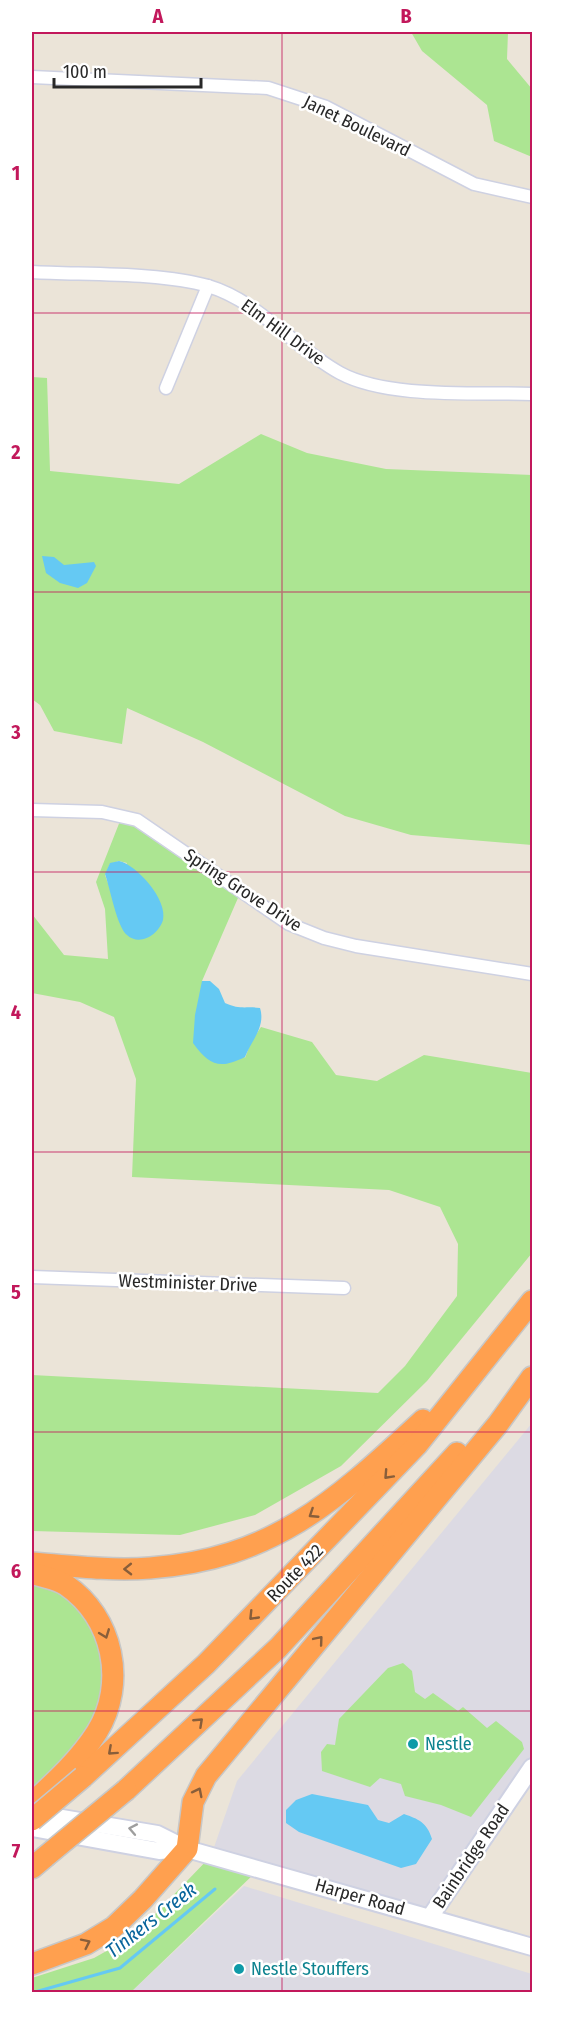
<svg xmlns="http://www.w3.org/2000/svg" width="564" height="2024" viewBox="0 0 564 2024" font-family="'Fira Sans Condensed',sans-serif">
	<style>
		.industrial { fill: #dcdae3 }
		.green { fill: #ace592; fill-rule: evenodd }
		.water { fill: #65c9f3 }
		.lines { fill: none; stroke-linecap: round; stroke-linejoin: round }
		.stream { stroke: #65c9f3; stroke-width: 3 }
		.street-casing { stroke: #ced1e2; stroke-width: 15 }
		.secondary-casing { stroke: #ced1e2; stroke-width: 20 }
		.highway-casing { stroke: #c7c7c7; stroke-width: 24 }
		.street { stroke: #fff; stroke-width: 12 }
		.secondary { stroke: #fff; stroke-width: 16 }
		.highway { stroke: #ffa04f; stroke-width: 21 }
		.highway-bridge-casing { stroke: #c7c7c7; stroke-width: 24; stroke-linecap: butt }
		.highway-bridge { stroke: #ffa04f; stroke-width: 21 }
		.oneway { stroke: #895e3a }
		.oneway2 { stroke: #9e9e9e }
		.grid { fill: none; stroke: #c2185b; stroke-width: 1.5; stroke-opacity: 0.55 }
		.culture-dot { fill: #0f9aa8; stroke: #fff; stroke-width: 2 }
		.labels { text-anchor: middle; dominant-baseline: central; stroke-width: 5; stroke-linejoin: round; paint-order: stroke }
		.street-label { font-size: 18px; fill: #282828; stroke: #fff }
		.culture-label { font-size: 18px; fill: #0d838f; stroke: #fff; text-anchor: start }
		.water-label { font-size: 20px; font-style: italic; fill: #08659c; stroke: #fff }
		.neatline { fill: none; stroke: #c2185b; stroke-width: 2 }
		.grid-label { font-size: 20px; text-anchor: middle; font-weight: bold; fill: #c2185b }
	</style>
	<rect width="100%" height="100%" fill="#ebe4d8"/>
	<!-- industrial -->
	<g class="industrial">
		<path d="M532 1423V1767L430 1917 211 1856 237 1781Z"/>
		<path d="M244 1886 532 1974V1992H131Z"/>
	</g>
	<!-- green -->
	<g class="green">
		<path d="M411 32H508L507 59 532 89V157L494 141 487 105 422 51Z"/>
		<path d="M32 377 47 378 50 471 179 484 261 434 307 453 386 469 532 475V845L411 835 345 816 203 742 127 708 122 744 54 731 40 705 32 699Z"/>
		<path d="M122 816 241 891 202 981 245 1058 251 1042 261 1027 312 1042 336 1075 377 1081 424 1055 532 1073V1253L427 1381 341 1466 255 1515 180 1535 32 1531V1375L378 1393 405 1366 457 1296 458 1244 440 1207 389 1190 132 1177 136 1079 114 1017 80 1002 32 993V914L64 955 108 959 105 909 96 882ZM119 861 127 863 112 894 105 875 110 864Z"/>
		<path d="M32 1580C67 1594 81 1604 96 1639 99 1648 107 1660 107 1669 107 1724 66 1758 32 1795Z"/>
		<path d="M403 1663 412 1671 415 1692 425 1699 433 1693 458 1711 463 1707 487 1728 496 1721 522 1742 524 1749 471 1817 441 1805 405 1796 401 1784 380 1778 370 1787 322 1771 321 1752 327 1744 335 1745 339 1719 388 1668Z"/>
		<path d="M211 1856 259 1869 131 1992H32V1978L94 1958 135 1935Z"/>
	</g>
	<!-- water -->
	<g class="water">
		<path d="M42 556 54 557 64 565 94 562 96 566 87 583 78 588 60 583 46 573Z"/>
		<path d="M119 861C137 865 168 900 163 920 159 934 140 947 127 935 117 927 110 888 105 874L110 863Z"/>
		<path d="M202 981H210L219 989 225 1003C240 1010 245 1006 260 1008 266 1027 251 1041 245 1057 219 1070 209 1065 193 1043L195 1015Z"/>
		<path d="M312 1794 368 1805 378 1820 389 1823 404 1814C418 1819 427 1822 432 1839L416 1864 401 1868 299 1832 286 1823V1810L296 1800Z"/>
	</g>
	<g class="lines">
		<!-- stream -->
		<path class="stream" d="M35 1992 120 1968 215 1889"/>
		<!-- street casing -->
		<g class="street-casing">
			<g id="street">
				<path d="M32 77 268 88 326 107 474 184 532 197"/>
				<path d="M32 272C83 275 160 272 208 286 259 301 294 348 340 373 388 399 477 392 532 394"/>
				<path d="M166 388 208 286"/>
				<path d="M32 810 102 812 137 820 289 924 324 938 356 946 532 974"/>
				<path d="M32 1277 344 1288"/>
			</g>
		</g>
		<!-- secondary casing -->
		<g class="secondary-casing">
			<g id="secondary">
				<path d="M32 1813 157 1834 187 1849 532 1947"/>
				<path d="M32 1828 159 1851 187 1849"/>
				<path d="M430 1917 532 1767"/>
			</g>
		</g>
		<!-- highway casing -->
		<g class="highway-casing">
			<g id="highway">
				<path d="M32 1563C70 1566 111 1571 150 1568 274 1559 336 1500 423 1420"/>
				<path d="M32 1573C42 1577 57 1579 66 1585 113 1617 127 1683 97 1732 80 1759 55 1782 32 1803"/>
				<path d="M83 1777 206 1664 417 1445 532 1301"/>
				<path d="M126 1790 278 1648 457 1453"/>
				<path d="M32 1868 45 1857"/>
				<path d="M32 1964 86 1944 114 1927 143 1899 187 1849 193 1802 206 1776 498 1424 532 1377"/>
			</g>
		</g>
		<!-- street -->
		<use href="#street" class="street"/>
		<!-- secondary -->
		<use href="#secondary" class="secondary"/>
		<!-- highway -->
		<use href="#highway" class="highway"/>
		<!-- highway-bridge casing -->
		<g class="highway-bridge-casing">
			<g id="highway-bridge">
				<path d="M32 1820 83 1777"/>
				<path d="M45 1857 126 1790"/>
			</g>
		</g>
		<!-- highway-bridge -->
		<use href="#highway-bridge" class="highway-bridge"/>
	</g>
	<!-- one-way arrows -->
	<defs><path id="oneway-chevron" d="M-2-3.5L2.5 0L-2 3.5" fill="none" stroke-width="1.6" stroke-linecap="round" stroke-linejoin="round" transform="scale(1.5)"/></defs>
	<g class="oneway">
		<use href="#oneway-chevron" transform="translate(388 1475) rotate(133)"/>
		<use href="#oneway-chevron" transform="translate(313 1514) rotate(147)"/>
		<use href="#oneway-chevron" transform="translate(128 1569) rotate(179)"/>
		<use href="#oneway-chevron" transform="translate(253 1616) rotate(134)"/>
		<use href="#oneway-chevron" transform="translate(105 1634) rotate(69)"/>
		<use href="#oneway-chevron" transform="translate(319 1640) rotate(-50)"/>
		<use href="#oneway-chevron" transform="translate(199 1722) rotate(-43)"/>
		<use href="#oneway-chevron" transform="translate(112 1751) rotate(138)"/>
		<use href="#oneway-chevron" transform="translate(198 1792) rotate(-63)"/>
		<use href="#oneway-chevron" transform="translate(86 1943) rotate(-26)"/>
	</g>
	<use class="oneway2" href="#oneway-chevron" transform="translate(133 1829) rotate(-169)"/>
	<!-- grid -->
	<path class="grid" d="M282 32V1992M32 313H532M32 592H532M32 872H532M32 1152H532M32 1432H532M32 1711H532"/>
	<!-- markers -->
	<g class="culture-dot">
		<circle cx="413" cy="1744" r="6"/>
		<circle cx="239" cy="1969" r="6"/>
	</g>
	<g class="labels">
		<!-- street labels -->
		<g class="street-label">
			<text transform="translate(357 126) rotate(26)">Janet Boulevard</text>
			<text transform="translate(283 332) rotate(36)">Elm Hill Drive</text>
			<text transform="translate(243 890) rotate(33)">Spring Grove Drive</text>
			<text transform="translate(188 1283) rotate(2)">Westminister Drive</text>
			<text transform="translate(295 1573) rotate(-46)">Route 422</text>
			<text transform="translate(471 1856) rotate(-56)">Bainbridge Road</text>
			<text transform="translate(360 1897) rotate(16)">Harper Road</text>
		</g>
		<!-- culture labels -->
		<g class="culture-label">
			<text x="425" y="1744">Nestle</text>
			<text x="251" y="1969">Nestle Stouffers</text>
		</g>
		<!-- water labels -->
		<g class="water-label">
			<text transform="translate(151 1920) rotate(-38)">Tinkers Creek</text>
		</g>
	</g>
	<!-- border -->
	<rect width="564" height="2024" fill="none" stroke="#ffffff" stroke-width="66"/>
	<!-- scale -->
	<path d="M54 78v9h147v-9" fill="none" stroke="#282828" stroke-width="3"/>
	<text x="63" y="78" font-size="18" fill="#282828" stroke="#ffffff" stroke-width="4.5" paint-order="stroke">100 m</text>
	<rect x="33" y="33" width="498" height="1958" class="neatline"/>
	<g class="grid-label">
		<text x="158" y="23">A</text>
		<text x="406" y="23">B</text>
		<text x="16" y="180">1</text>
		<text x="16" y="459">2</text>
		<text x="16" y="739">3</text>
		<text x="16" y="1019">4</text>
		<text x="16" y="1299">5</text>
		<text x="16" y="1578">6</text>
		<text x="16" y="1858">7</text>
	</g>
</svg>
